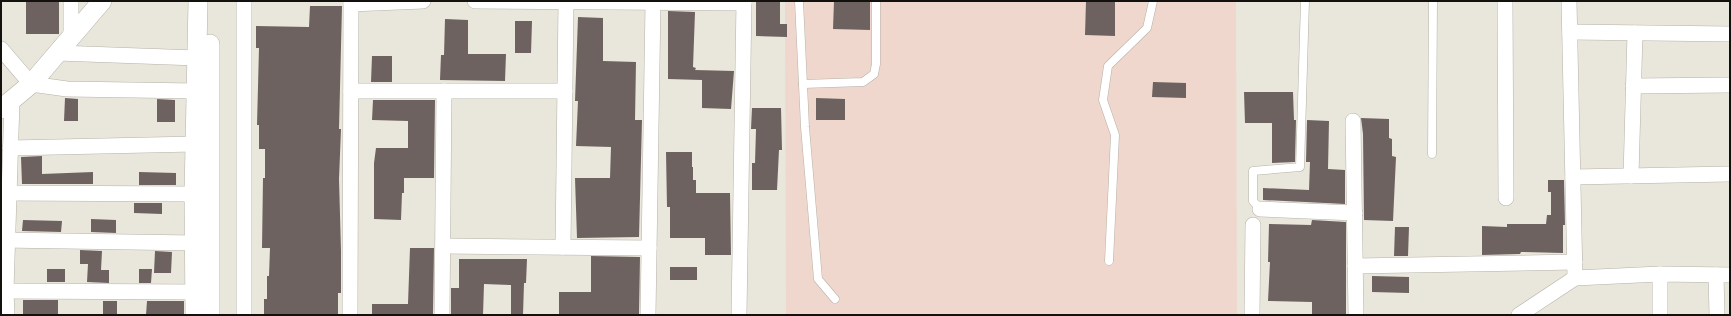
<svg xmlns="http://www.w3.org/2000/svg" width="1731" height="316" viewBox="0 0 1731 316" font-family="'Asap Condensed',sans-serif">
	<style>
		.industrial { fill: #efd7cd }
		.building { fill: #6d6260 }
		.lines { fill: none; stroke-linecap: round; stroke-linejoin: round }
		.service-casing { stroke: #b5b2a8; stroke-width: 9 }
		.minor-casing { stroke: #b5b2a8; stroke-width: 16 }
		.tertiary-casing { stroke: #b5b2a8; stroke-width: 20 }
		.service { stroke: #fff; stroke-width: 8 }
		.minor { stroke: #fff; stroke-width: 15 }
		.tertiary { stroke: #fff; stroke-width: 19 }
	</style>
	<rect width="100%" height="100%" fill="#e9e6db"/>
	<!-- industrial -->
	<path class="industrial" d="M785 1H1236L1237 315H786Z"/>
	<!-- building -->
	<g class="building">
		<rect x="26" y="1" width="33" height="33"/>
		<path d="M756 1H780V24H787V37L756 36Z"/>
		<path d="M834 1H870V30L833 29Z"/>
		<path d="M1086 1H1115V36L1085 35Z"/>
		<path d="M310 6H342L339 129H341L339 179 341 251V293H338V315H264V299H267V276H269L270 248H262L263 178H265V149H259V125H257L259 48H256V26L309 27Z"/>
		<path d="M668 11 695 12 693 67 696 68 695 70 734 71 731 109 702 108V80L668 79Z"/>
		<path d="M578 17 603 18V61L636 62 635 120H642L639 237 577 238 575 178H610L611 147 576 146 578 101H575Z"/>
		<path d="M445 19 468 20V54H506L505 81 440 80 441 55H444Z"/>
		<path d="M515 21H532L531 53H515Z"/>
		<path d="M372 56H392V82H371Z"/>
		<path d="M1153 82 1186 83V98L1152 97Z"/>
		<path d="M1244 92H1293L1294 120H1296L1295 162 1272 163V123H1245Z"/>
		<path d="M65 98 78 99V121H64Z"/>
		<path d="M816 98 845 99V120H816Z"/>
		<path d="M157 99 175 100V122H157Z"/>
		<path d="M373 100H435L434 178H404V193H402L401 220 374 219V163L376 148H408V121L372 120Z"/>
		<path d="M752 108H781L782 150H779L777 190H752V163H755L756 129H751Z"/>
		<path d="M1361 118 1389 119V138L1392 139V156L1396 157 1393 221 1364 220 1363 134Z"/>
		<path d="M1307 120 1329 121 1328 169 1345 170V204L1263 200V188L1309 190 1310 162H1306Z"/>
		<path d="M666 152H692V167H693V180H696V193H730L731 255H705V238H670V207H667Z"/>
		<path d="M42 156V174L93 172V184H22L21 157Z"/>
		<path d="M139 172 176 173V185H139Z"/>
		<path d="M1548 180H1564L1565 225H1563V253L1521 252 1520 254 1482 255V226L1507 227V224H1546L1547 215H1551V192H1548Z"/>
		<path d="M134 203H162V214L134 213Z"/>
		<path d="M91 219 116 220V233L91 232Z"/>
		<path d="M23 220 62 221 61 232 22 231Z"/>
		<path d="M1312 220 1346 222V315H1312V302L1268 301 1270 262H1268L1269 224 1311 225Z"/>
		<path d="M1395 227H1409L1408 256H1394Z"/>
		<path d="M410 248H434L433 315H372V304H408Z"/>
		<path d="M80 250 102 251 101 270H109V283L87 282 88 264H80Z"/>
		<path d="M155 251 172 252 171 273H154Z"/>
		<path d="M591 256 640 257 639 315H559V292H591Z"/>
		<path d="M459 259H527L526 283H524L523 315H511V285L484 284 483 315H451V288H459Z"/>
		<rect x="670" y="267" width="27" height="13"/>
		<rect x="47" y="269" width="18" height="13"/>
		<path d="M139 269H152L151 283H139Z"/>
		<path d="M1372 276 1409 277V293L1372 292Z"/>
		<rect x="23" y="300" width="35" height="15"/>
		<rect x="103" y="301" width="14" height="14"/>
		<path d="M147 301H184V315H146Z"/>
	</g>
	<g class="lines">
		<!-- service casing -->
		<g class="service-casing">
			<g id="service">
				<path d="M799 1 805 127 818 279 835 299"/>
				<path d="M803 84 863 82 874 74 876 64V1"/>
				<path d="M1432 154 1433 1"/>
				<path d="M1260 209 1253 201V171L1300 167 1305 1"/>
				<path d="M1109 261 1115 135 1103 100 1108 66 1147 28 1153 1"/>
			</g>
		</g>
		<!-- minor casing -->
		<g class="minor-casing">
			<g id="minor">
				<path d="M71 1V35"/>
				<path d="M244 1V315"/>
				<path d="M475 1 744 3"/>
				<path d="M1505 1 1506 198"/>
				<path d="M1569 1 1575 278"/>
				<path d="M351 4 423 1"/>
				<path d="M1570 32 1730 34"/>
				<path d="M1 49 31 84 67 89 196 91"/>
				<path d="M57 53 197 58"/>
				<path d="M1633 86 1730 85"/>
				<path d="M351 91H565"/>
				<path d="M1353 121 1356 315"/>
				<path d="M10 148 195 144"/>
				<path d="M1631 176 1635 33"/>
				<path d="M1573 177 1730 174"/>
				<path d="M1 193 194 194"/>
				<path d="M1260 209 1355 213"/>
				<path d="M1 240 194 243"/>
				<path d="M443 246 649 248"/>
				<path d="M563 247 566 2"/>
				<path d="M1355 266 1575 262"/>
				<path d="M1716 275 1717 315"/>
				<path d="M1 291 196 292"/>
				<path d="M7 315 6 291 12 101"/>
				<path d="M350 315 351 1"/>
				<path d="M442 315 444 91"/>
				<path d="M648 315 653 3"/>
				<path d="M739 315 744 1"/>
				<path d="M1252 315 1253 225"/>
				<path d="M1519 315 1575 278 1660 274 1730 275"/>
				<path d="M1660 315V274"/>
			</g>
		</g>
		<!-- tertiary casing -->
		<g class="tertiary-casing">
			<g id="tertiary">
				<path d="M210 44V315"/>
				<path d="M1 109 31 84 102 1"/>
				<path d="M195 315 194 194 198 1"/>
			</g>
		</g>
		<!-- service -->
		<use href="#service" class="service"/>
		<!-- minor -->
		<use href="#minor" class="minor"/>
		<!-- tertiary -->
		<use href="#tertiary" class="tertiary"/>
	</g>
	<!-- border -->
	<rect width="1731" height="316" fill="none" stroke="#12110d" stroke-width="4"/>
</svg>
